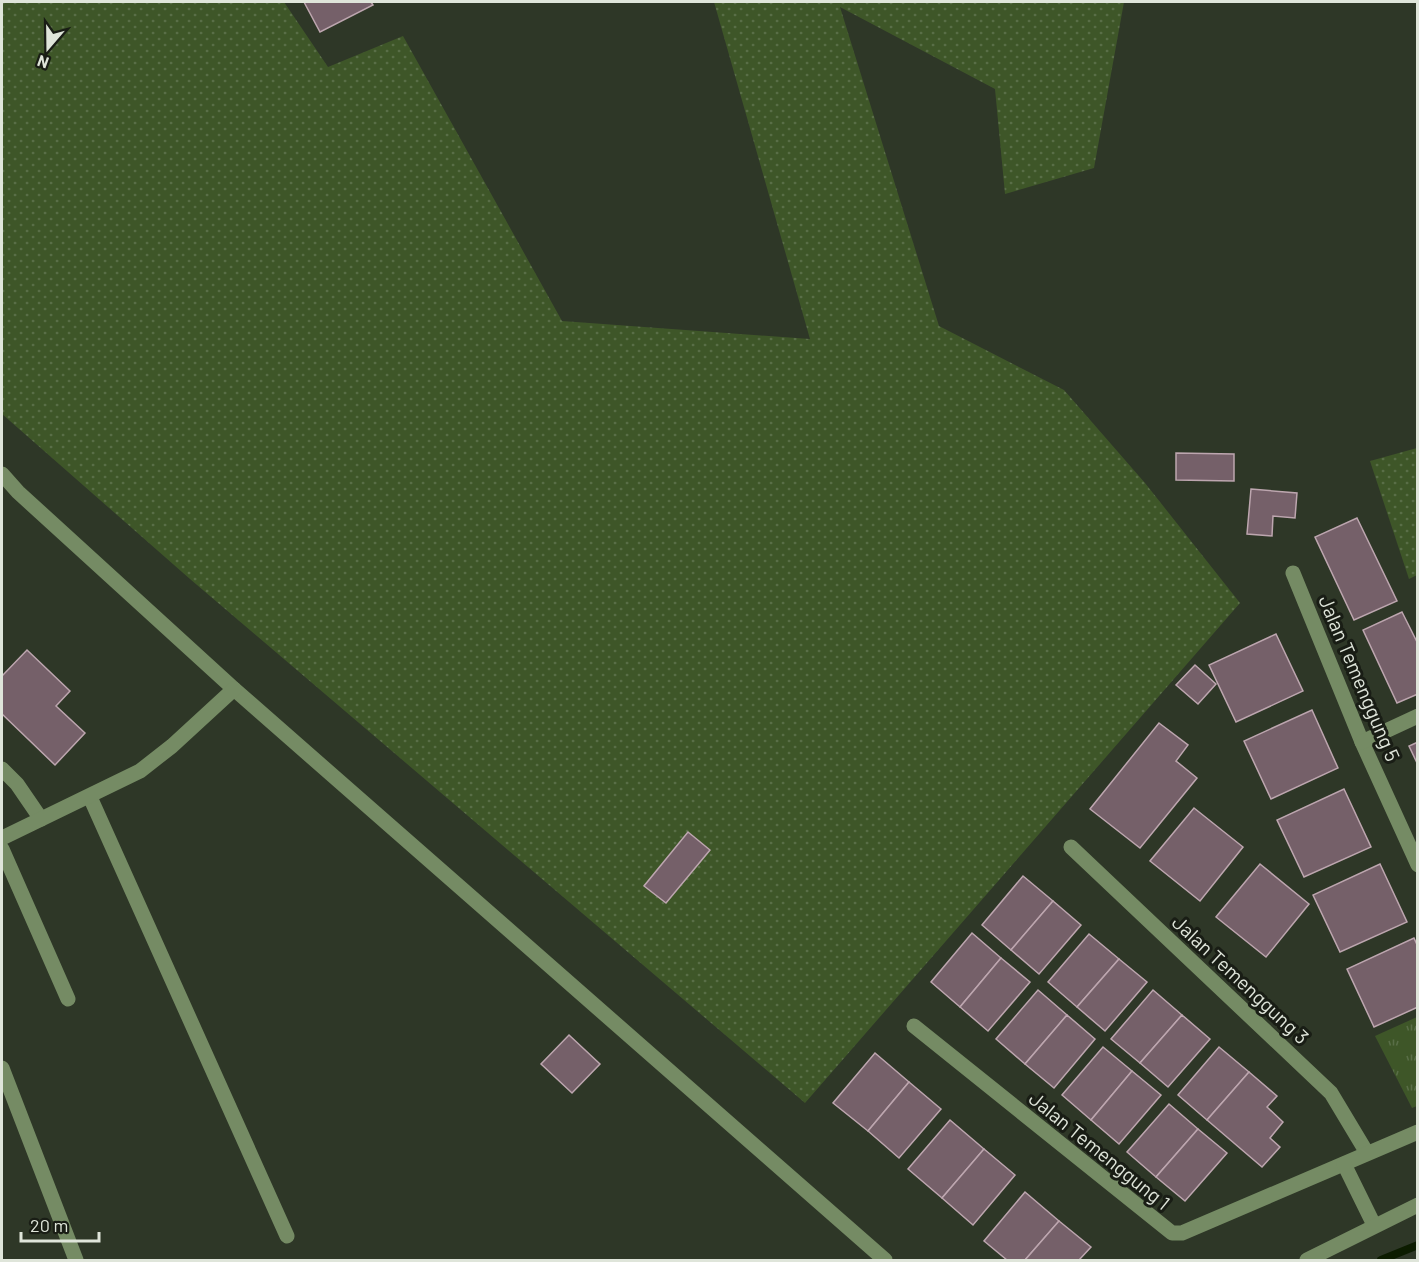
<svg xmlns="http://www.w3.org/2000/svg" width="1419" height="1262" viewBox="0 0 1419 1262" font-family="Barlow,sans-serif">
	<style>
		.grass { fill: url(#grass-dots) }
		.park { fill: url(#park-tufts) }
		.lines { fill: none; stroke-linecap: round; stroke-linejoin: round }
		.stream { stroke: #0c1c00; stroke-width: 8 }
		.building { fill: #756069; stroke: #bda6af; stroke-width: 1.5 }
		.minor { stroke: #758b64; stroke-width: 15 }
		.labels { text-anchor: middle; dominant-baseline: central; stroke-width: 6; stroke-linejoin: round; paint-order: stroke }
		.street-label { font-size: 20px; fill: #dfe5da; stroke: #191d15 }
	</style>
	<defs>
		<pattern id="grass-dots" width="8" height="8" patternUnits="userSpaceOnUse" patternTransform="scale(1.5)"><rect width="8" height="8" fill="#3e5628"/><path d="M2 2h.1M6 6h.1" fill="none" stroke="#596e47" stroke-width="1.8" stroke-linecap="round"/></pattern>
		<pattern id="park-tufts" width="24" height="20" patternUnits="userSpaceOnUse" patternTransform="scale(1.5)"><rect width="24" height="20" fill="#3e5628"/><path d="M3 7l-1-3M5 7V3M7 7l1-3M15 17l-1-3M17 17v-4M19 17l1-3" fill="none" stroke="#596e47"/></pattern>
	</defs>
	<rect width="100%" height="100%" fill="#2e3727"/>
	<!-- grass -->
	<g class="grass">
		<path d="M2 2H284L328 67 403 36 562 321 810 339 714 2H1124L1094 168 1005 194 995 89 840 7 939 326 1064 390 1145 483 1240 603 805 1103 190 579 2 414Z"/>
		<path d="M1417 448V575L1409 579 1370 461Z"/>
	</g>
	<!-- park -->
	<path class="park" d="M1417 1017V1106L1412 1108 1375 1036Z"/>
	<g class="lines">
		<!-- stream -->
		<path class="stream" d="M1381 1260 1418 1245"/>
	</g>
	<!-- building -->
	<g class="building">
		<path d="M304 2H371L373 5 320 32Z"/>
		<path d="M1176 453 1234 454V481L1176 480Z"/>
		<path d="M1251 489 1297 493 1295 518 1273 516 1272 536 1247 534Z"/>
		<path d="M1357 518 1397 601 1354 620 1315 537Z"/>
		<path d="M1402 612 1418 644V694L1397 703 1363 630Z"/>
		<path d="M1276 634 1303 691 1236 722 1209 665Z"/>
		<path d="M27 650 70 691 56 706 85 733 55 765 2 714V676Z"/>
		<path d="M1195 665 1216 684 1198 704 1176 685Z"/>
		<path d="M1312 710 1338 768 1271 799 1244 741Z"/>
		<path d="M1159 723 1188 745 1176 761 1197 778 1140 848 1090 809Z"/>
		<path d="M1418 742V765L1409 746Z"/>
		<path d="M1344 789 1371 847 1304 877 1277 820Z"/>
		<path d="M1194 808 1243 847 1200 901 1150 861Z"/>
		<path d="M688 832 710 850 666 903 644 886Z"/>
		<path d="M1260 864 1309 904 1266 957 1216 917Z"/>
		<path d="M1380 864 1407 922 1340 952 1313 895Z"/>
		<path d="M1023 876 1053 901 1011 950 982 925Z"/>
		<path d="M1053 901 1081 925 1039 974 1011 950Z"/>
		<path d="M972 933 1001 958 960 1007 931 982Z"/>
		<path d="M1089 934 1119 959 1077 1007 1048 982Z"/>
		<path d="M1414 938 1418 947V1007L1374 1027 1347 969Z"/>
		<path d="M1001 958 1030 982 988 1031 960 1007Z"/>
		<path d="M1119 959 1147 982 1105 1031 1077 1007Z"/>
		<path d="M1038 990 1067 1015 1025 1064 996 1039Z"/>
		<path d="M1153 990 1182 1015 1140 1063 1111 1039Z"/>
		<path d="M1067 1015 1095 1039 1054 1088 1025 1064Z"/>
		<path d="M1182 1015 1210 1039 1168 1087 1140 1063Z"/>
		<path d="M569 1035 600 1064 572 1093 541 1064Z"/>
		<path d="M1103 1047 1132 1071 1091 1120 1062 1095Z"/>
		<path d="M1219 1047 1249 1072 1207 1120 1178 1095Z"/>
		<path d="M875 1053 909 1082 868 1131 833 1103Z"/>
		<path d="M1132 1071 1161 1095 1119 1144 1091 1120Z"/>
		<path d="M1249 1072 1277 1096 1267 1107 1283 1122 1270 1138 1280 1147 1262 1167 1207 1120Z"/>
		<path d="M909 1082 941 1109 899 1158 868 1131Z"/>
		<path d="M1169 1104 1198 1129 1156 1177 1127 1152Z"/>
		<path d="M950 1120 984 1149 942 1198 908 1169Z"/>
		<path d="M1198 1129 1227 1153 1185 1201 1156 1177Z"/>
		<path d="M984 1149 1015 1175 973 1225 942 1198Z"/>
		<path d="M1025 1192 1059 1221 1025 1260H1007L984 1241Z"/>
		<path d="M1059 1221 1091 1247 1079 1260H1025Z"/>
	</g>
	<g class="lines">
		<!-- minor -->
		<g class="minor">
			<path d="M2 474 18 492 234 689 885 1260"/>
			<path d="M1293 573 1362 742 1418 865"/>
			<path d="M1362 742 1418 716"/>
			<path d="M2 769 17 784 41 819"/>
			<path d="M90 797 287 1236"/>
			<path d="M2 838 140 771 172 746 234 689"/>
			<path d="M1071 847 1331 1093 1367 1153"/>
			<path d="M2 849 68 999"/>
			<path d="M914 1026 1172 1233H1182L1418 1132"/>
			<path d="M2 1068 76 1260"/>
			<path d="M1344 1164 1374 1225"/>
			<path d="M1307 1260 1418 1205"/>
		</g>
	</g>
	<g class="labels">
		<!-- street labels -->
		<g class="street-label">
			<text transform="translate(1360 678) rotate(67)">Jalan Temenggung 5</text>
			<text transform="translate(1241 979) rotate(43)">Jalan Temenggung 3</text>
			<text transform="translate(1100 1150) rotate(39)">Jalan Temenggung 1</text>
		</g>
	</g>
	<!-- border -->
	<rect width="1419" height="1262" fill="none" stroke="#dfe5da" stroke-width="6"/>
	<!-- north arrow -->
	<g transform="translate(48 48) rotate(200)" stroke="#191d15" stroke-width="4.5" paint-order="stroke">
	<path d="M0-4.5L10 22L0 15L-10 22Z" fill="#dfe5da"/>
	<text y="-9" font-size="16" font-weight="bold" text-anchor="middle" fill="#dfe5da">N</text>
	</g>
	<!-- scale -->
	<path d="M21 1232v9h78v-9" fill="none" stroke="#dfe5da" stroke-width="3"/>
	<text x="30" y="1232" font-size="18" fill="#dfe5da" stroke="#191d15" stroke-width="4.5" paint-order="stroke">20 m</text>
</svg>
